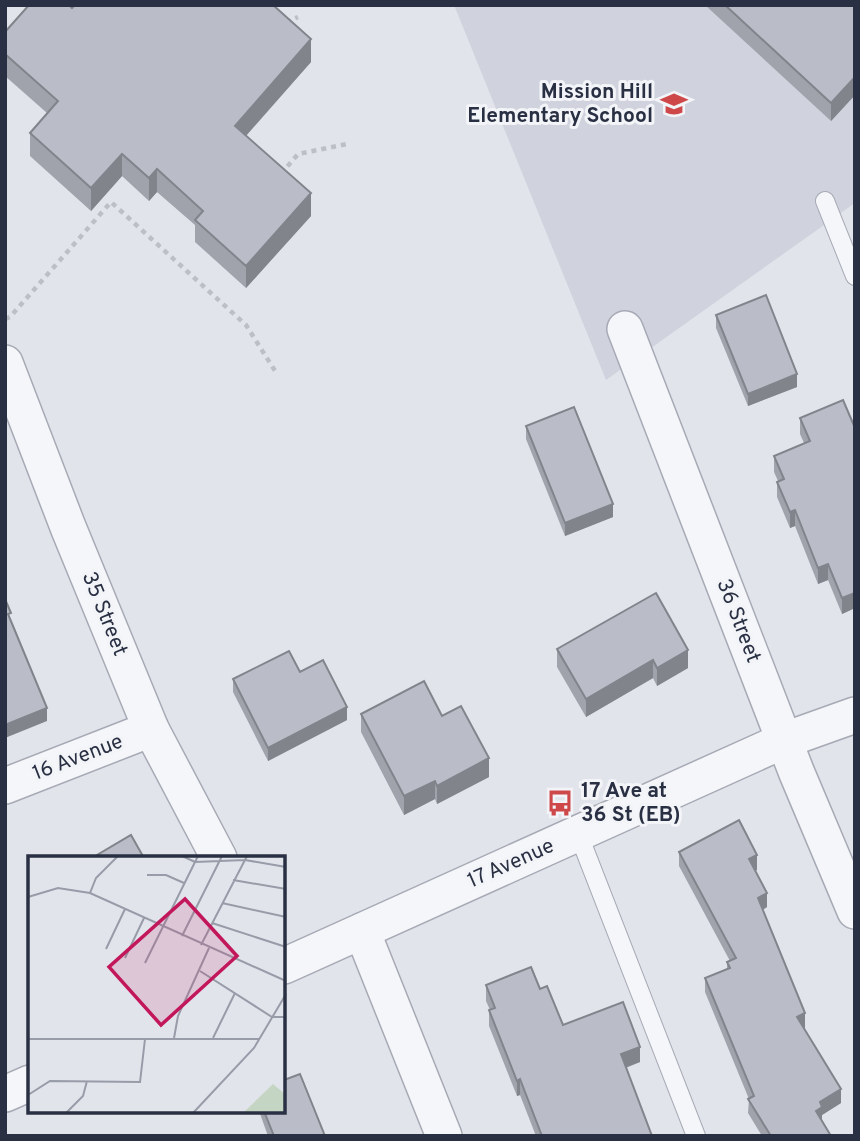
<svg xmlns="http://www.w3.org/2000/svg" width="860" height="1141" viewBox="0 0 860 1141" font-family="Overpass,sans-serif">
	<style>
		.built { fill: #d0d3dd }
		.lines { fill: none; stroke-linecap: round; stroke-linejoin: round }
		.service-casing { stroke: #a7aab5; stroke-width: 20 }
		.minor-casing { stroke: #a7aab5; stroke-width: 38 }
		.path { stroke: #bcbfc6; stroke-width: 4.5; stroke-dasharray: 5 5; stroke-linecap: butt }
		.service { stroke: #f5f6f9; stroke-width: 18 }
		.minor { stroke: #f5f6f9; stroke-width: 35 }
		.wall { fill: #a0a3ac }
		.shaded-wall { fill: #82848c }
		.building { fill: #babdc8; stroke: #82848c; stroke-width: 2 }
		.labels { text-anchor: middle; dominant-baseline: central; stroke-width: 6; stroke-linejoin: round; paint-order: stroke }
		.poi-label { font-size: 21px; font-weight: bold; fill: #2a3043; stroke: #f2f4f8; text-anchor: end }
		.street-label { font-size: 21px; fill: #2a3043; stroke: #f2f4f8 }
		.inset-road { fill: none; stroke: #989ca8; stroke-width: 2 }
		.view { fill: #c2185b; fill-opacity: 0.15; stroke: #c2185b; stroke-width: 3.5 }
		.inset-edge { fill: none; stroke: #2a3043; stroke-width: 3.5 }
	</style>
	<rect width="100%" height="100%" fill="#e2e4eb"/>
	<!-- built -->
	<path class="built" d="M454 5H855V203L606 380Z"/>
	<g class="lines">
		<!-- service casing -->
		<g class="service-casing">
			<g id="service">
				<path d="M825 201 855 276"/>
				<path d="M578 833 696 1136"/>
			</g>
		</g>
		<!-- minor casing -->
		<g class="minor-casing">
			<g id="minor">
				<path d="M625 329 796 771 855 911"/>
				<path d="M5 363 68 527 151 729 219 858"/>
				<path d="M5 786 151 729"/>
				<path d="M362 931 444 1136"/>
				<path d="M284 966 785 740 855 715"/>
				<path d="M5 1094 30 1083"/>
			</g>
		</g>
		<!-- path -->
		<g class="path">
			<path d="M286 22 298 17"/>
			<path d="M281 174 298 154 347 144"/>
			<path d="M5 319 10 317 111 202 246 325 277 374"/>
		</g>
		<!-- service -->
		<use href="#service" class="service"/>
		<!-- minor -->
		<use href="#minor" class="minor"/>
	</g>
	<!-- wall -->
	<g class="wall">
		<path d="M705 5H855V95L831 121Z"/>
		<path d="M72 8 311 62 246 136 311 216 246 288 195 242V225L157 192 149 201 122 176 91 211 30 156V133L47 113 5 76V32Z"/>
		<path d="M716 315 797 387 748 406 716 328Z"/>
		<path d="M800 418 855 428V608L842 614 828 580 818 584 795 526 790 528 777 497V482L778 481 774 472V456L804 443 800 434Z"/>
		<path d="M526 426 613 517 565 536 526 439Z"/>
		<path d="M656 593 688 668 657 686 653 678 586 717 557 667V649Z"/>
		<path d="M300 672 347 720 268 761 233 692V679Z"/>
		<path d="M361 714 442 716 489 777 437 804 435 799 404 815 361 732Z"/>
		<path d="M679 852 757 870 755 871 767 907 763 910 805 1028H804L841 1103 822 1115V1121L831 1136H762L748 1113 749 1099 705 992V978L727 969V962L730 961 679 866Z"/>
		<path d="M486 985 540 989 563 1025 640 1062 626 1068 652 1136H536L520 1095 517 1096 489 1026V1010H490L486 1001Z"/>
		<path d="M259 1111H284L325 1136H268Z"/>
	</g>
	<!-- shaded-wall -->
	<g class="shaded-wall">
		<path d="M311 39V62L235 148V126Z"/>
		<path d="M855 77V95L831 121V103Z"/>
		<path d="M122 154V176L91 211V188Z"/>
		<path d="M157 169V192L149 201V178Z"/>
		<path d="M311 193V216L246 288V266Z"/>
		<path d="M797 374V387L748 406V394Z"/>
		<path d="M613 504V517L565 536V523Z"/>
		<path d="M795 510V526L790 528V512Z"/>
		<path d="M828 564V580L818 584V568Z"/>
		<path d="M855 593V608L842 614V598Z"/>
		<path d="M688 650V668L657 686V668Z"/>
		<path d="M653 660V678L586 717V699Z"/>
		<path d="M347 707V720L268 761V748Z"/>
		<path d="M47 708V721L5 738V725Z"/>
		<path d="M489 758V777L437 804V786Z"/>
		<path d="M435 781V799L404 815V796Z"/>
		<path d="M757 855V870L749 874V859Z"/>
		<path d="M767 893V907L758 912V898Z"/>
		<path d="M805 1013V1028L797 1031V1017Z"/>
		<path d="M640 1047V1062L621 1069V1054Z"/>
		<path d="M520 1079V1095L517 1096V1081Z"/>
		<path d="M841 1089V1103L822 1115V1121L816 1111 820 1102Z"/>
	</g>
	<!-- building -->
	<g class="building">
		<path d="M29 5H69L72 8 75 5H273L311 39 235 126 311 193 246 266 195 220 203 211 157 169 149 178 122 154 91 188 30 133 58 101 5 54V32Z"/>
		<path d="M725 5H855V77L831 103Z"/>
		<path d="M766 295 797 374 748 394 716 315Z"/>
		<path d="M843 400 855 428V593L842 598 828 564 818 568 795 510 790 512 777 482 784 479 774 456 810 441 800 418Z"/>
		<path d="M574 407 613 504 565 523 526 426Z"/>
		<path d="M656 593 688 650 657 668 653 660 586 699 557 649Z"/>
		<path d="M5 599 11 613 8 614 47 708 5 725Z"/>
		<path d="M289 651 300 672 323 660 347 707 268 748 233 679Z"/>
		<path d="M424 681 442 716 461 706 489 758 437 786 435 781 404 796 361 714Z"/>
		<path d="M739 820 757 855 749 859 767 893 758 898 805 1013 797 1017 841 1089 820 1102 822 1107 816 1111 831 1136H771L748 1099 754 1096 705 978 730 968 727 962 736 958 679 852Z"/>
		<path d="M131 835 144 858H92Z"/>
		<path d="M531 967 540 989 547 986 563 1025 623 1002 640 1047 621 1054 652 1136H542L520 1079 517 1081 489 1010 495 1008 486 985Z"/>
		<path d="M300 1074 325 1136H274L264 1111H284V1080Z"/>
	</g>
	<!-- icons -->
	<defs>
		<g id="school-bare" transform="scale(2.1)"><path d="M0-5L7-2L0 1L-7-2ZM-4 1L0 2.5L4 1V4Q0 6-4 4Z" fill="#cf4849" stroke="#f2f4f8" stroke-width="2.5" paint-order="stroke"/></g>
		<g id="bus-bare" transform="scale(2.1)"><path d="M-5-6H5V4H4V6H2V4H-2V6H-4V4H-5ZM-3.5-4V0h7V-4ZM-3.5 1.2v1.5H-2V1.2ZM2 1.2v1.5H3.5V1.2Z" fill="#cf4849" stroke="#f2f4f8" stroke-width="2.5" paint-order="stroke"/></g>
	</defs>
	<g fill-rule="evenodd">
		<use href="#school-bare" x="674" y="104"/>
		<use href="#bus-bare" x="560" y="803"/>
	</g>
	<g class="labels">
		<!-- poi labels -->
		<g class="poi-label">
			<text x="653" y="92">Mission Hill<tspan x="653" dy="24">Elementary School</tspan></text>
			<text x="581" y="791" text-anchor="start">17 Ave at<tspan x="581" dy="24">36 St (EB)</tspan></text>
		</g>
		<!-- street labels -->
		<g class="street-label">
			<text transform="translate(104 614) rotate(68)">35 Street</text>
			<text transform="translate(738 621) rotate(69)">36 Street</text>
			<text transform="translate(78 758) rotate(-21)">16 Avenue</text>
			<text transform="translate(511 864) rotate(-24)">17 Avenue</text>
		</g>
	</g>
	<!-- overview -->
	<g transform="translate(28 856)">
		<rect width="257" height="257" fill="#e2e4eb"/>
		<path d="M245 228 257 238V257H215Z" fill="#c5d5c3"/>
		<path class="inset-road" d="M154 0 167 6 217 4 258 11M119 19H138L156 27M205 24 258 33M62 37 68 22 90 0M0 41 30 32 62 37 258 125M194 47 258 61M184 67 258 91M154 80 194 0M173 89 219 0M78 93 97 53M97 102 116 62M117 107 170 0M172 115 244 161H258M146 182 150 160 181 92M185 182 207 137M0 183H232M0 239 22 225 112 226 117 183M38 257 55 240 59 225M165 257 226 192 258 138"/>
		<path class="view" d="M157 43 209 100 133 169 81 111Z"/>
		<rect width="257" height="257" class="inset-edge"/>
	</g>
	<!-- border -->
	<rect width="860" height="1141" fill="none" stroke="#2a3043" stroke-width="14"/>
</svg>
